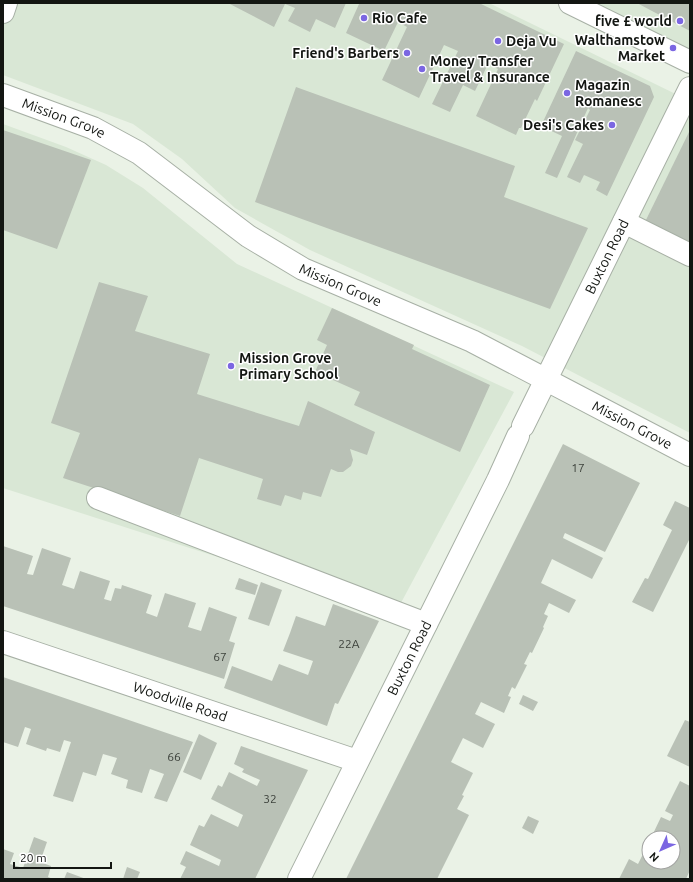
<svg xmlns="http://www.w3.org/2000/svg" width="693" height="882" viewBox="0 0 693 882" font-family="Ubuntu,sans-serif">
	<style>
		.built { fill: #d9e7d5 }
		.building { fill: #b9c1b6 }
		.lines { fill: none; stroke-linecap: round; stroke-linejoin: round }
		.minor-casing { stroke: #a7b0a5; stroke-width: 24 }
		.minor { stroke: #fff; stroke-width: 22 }
		.poi-dot { fill: #7b66e2; stroke: #fff; stroke-width: 1.5 }
		.labels { text-anchor: middle; dominant-baseline: central; stroke-width: 3; stroke-linejoin: round; paint-order: stroke }
		.number-label { font-size: 12px; fill: #3c413b }
		.poi-label { font-size: 14px; font-weight: bold; fill: #131612; stroke: #fff; text-anchor: start }
		.street-label { font-size: 14px; fill: #131612; stroke: #fff }
	</style>
	<rect width="100%" height="100%" fill="#eaf2e6"/>
	<!-- built -->
	<g class="built">
		<path d="M3 3H489L690 101V433L522 346 310 250 235 208 182 159 133 124 3 75Z"/>
		<path d="M563 3H690V65Z"/>
		<path d="M3 124 66 147 106 165 143 188 237 264 514 392 395 614 3 488Z"/>
	</g>
	<!-- building -->
	<g class="building">
		<path d="M228 3H346L335 28 316 19 310 32 288 21 295 8 285 4 274 27Z"/>
		<path d="M357 3H479L564 44 537 101 535 99 521 128H519L516 135 476 116 498 69 488 64 475 91 463 85 450 112 432 104 458 51 444 45 419 98 382 80 407 27 398 22 384 51 346 33 359 4Z"/>
		<path d="M637 3H690V31L652 11Z"/>
		<path d="M576 51 650 86 654 97 607 196 596 190 600 182 584 175 580 183 567 177 583 144 575 140 590 110 588 108 557 178 545 173 562 136 541 126Z"/>
		<path d="M296 87 515 166 504 197 588 228 550 309 255 202Z"/>
		<path d="M3 130 91 160 57 249 3 230Z"/>
		<path d="M690 130V247L644 224Z"/>
		<path d="M99 282 148 296 135 331 210 354 197 394 299 426 308 401 375 432 367 455 350 449 353 460 351 466 343 472H338L331 469 321 497 303 492 301 500 285 495 281 506 257 499 263 479 199 458 180 516 63 478 80 433 51 423Z"/>
		<path d="M332 308 414 345 412 349 490 385 460 452 354 405 360 392 315 372 327 345 317 340Z"/>
		<path d="M563 444 640 483 605 552 565 533 564 535 563 538 603 558 592 579 552 559 541 583 576 600 569 613 549 603 544 614 548 616 543 627 544 628 532 653 530 652 524 664 527 665 515 689 512 687 508 696 511 697 504 713 481 702 475 714 495 724 483 748 463 738 451 762 473 773 462 795 464 796 457 809 469 815 437 879H346Z"/>
		<path d="M675 501 690 508V538L653 612 632 602 645 578 648 579 672 530 663 525Z"/>
		<path d="M3 546 33 556 27 574 33 575 42 548 71 558 62 585 74 589 80 571 110 581 104 599 111 601 115 588 121 589 122 585 152 595 146 613 157 617 165 593 196 603 188 627 201 631 209 607 237 617 229 641 235 643 224 679 3 606Z"/>
		<path d="M239 578 258 585 255 595 235 589Z"/>
		<path d="M261 582 282 590 269 626 248 619Z"/>
		<path d="M333 604 379 621 338 704 335 703 327 726 224 688 232 666 272 681 279 664 308 675 313 661 283 651 290 633 296 616 325 626Z"/>
		<path d="M3 677 193 742 167 802 154 798 164 774 150 769 142 793 126 788 128 780 111 774 117 758 103 754 96 776 83 772 73 802 53 796 71 742 64 740 60 752 47 748 46 751 26 744 31 729 25 727 18 747 3 742Z"/>
		<path d="M523 695 538 702 533 711 519 704Z"/>
		<path d="M685 720 690 722V767L667 756Z"/>
		<path d="M199 734 217 743 201 780 183 772Z"/>
		<path d="M241 746 308 770 255 879H180L186 867 180 864 186 851 219 866 221 860 190 845 199 825 204 827 211 814 238 827 243 815 211 799 218 785 222 787 229 772 257 786 260 780 242 772 244 769 234 764Z"/>
		<path d="M680 781 690 786V870L686 879H619L629 859 638 864 643 854 649 857V862H673V838H651L661 817 670 821 673 815 665 811Z"/>
		<path d="M528 816 539 821 533 834 522 828Z"/>
		<path d="M34 837 47 842 40 862 51 866 48 877 53 879H3V849L14 853 10 864 23 868Z"/>
		<path d="M127 867 140 872 137 879H123Z"/>
		<path d="M67 872 78 876 86 879H64Z"/>
	</g>
	<g class="lines">
		<!-- minor casing -->
		<g class="minor-casing">
			<g id="minor">
				<path d="M570 3 690 62"/>
				<path d="M3 12 6 3"/>
				<path id="s1" d="M3 95 93 128 139 153 248 236 303 269 472 341 690 455"/>
				<path d="M624 222 690 255"/>
				<path id="s2" d="M523 426 690 88"/>
				<path d="M98 498 426 624"/>
				<path id="s3" d="M3 642 357 761"/>
				<path id="s4" d="M299 879 498 480 518 436"/>
			</g>
		</g>
		<!-- minor -->
		<use href="#minor" class="minor"/>
	</g>
	<!-- markers -->
	<g class="poi-dot">
		<circle cx="364" cy="18" r="4"/>
		<circle cx="680" cy="21" r="4"/>
		<circle cx="498" cy="41" r="4"/>
		<circle cx="673" cy="48" r="4"/>
		<circle cx="407" cy="53" r="4"/>
		<circle cx="422" cy="69" r="4"/>
		<circle cx="567" cy="93" r="4"/>
		<circle cx="612" cy="125" r="4"/>
		<circle cx="231" cy="366" r="4"/>
	</g>
	<g class="labels">
		<!-- number labels -->
		<g class="number-label">
			<text x="578" y="467">17</text>
			<text x="349" y="643">22A</text>
			<text x="220" y="656">67</text>
			<text x="174" y="756">66</text>
			<text x="270" y="798">32</text>
		</g>
		<!-- poi labels -->
		<g class="poi-label">
			<text x="372" y="18">Rio Cafe</text>
			<text x="672" y="21" text-anchor="end">five £ world</text>
			<text x="665" y="40" text-anchor="end">Walthamstow<tspan x="665" dy="16">Market</tspan></text>
			<text x="506" y="41">Deja Vu</text>
			<text x="399" y="53" text-anchor="end">Friend's Barbers</text>
			<text x="430" y="61">Money Transfer<tspan x="430" dy="16">Travel &amp; Insurance</tspan></text>
			<text x="575" y="85">Magazin<tspan x="575" dy="16">Romanesc</tspan></text>
			<text x="604" y="125" text-anchor="end">Desi's Cakes</text>
			<text x="239" y="358">Mission Grove<tspan x="239" dy="16">Primary School</tspan></text>
		</g>
		<!-- street labels -->
		<g class="street-label">
			<text stroke="none"><textPath href="#s1" startOffset="65">Mission Grove</textPath></text>
			<text stroke="none"><textPath href="#s2" startOffset="189">Buxton Road</textPath></text>
			<text stroke="none"><textPath href="#s1" startOffset="390">Mission Grove</textPath></text>
			<text stroke="none"><textPath href="#s1" startOffset="714">Mission Grove</textPath></text>
			<text stroke="none"><textPath href="#s4" startOffset="247">Buxton Road</textPath></text>
			<text stroke="none"><textPath href="#s3" startOffset="187">Woodville Road</textPath></text>
		</g>
	</g>
	<!-- border -->
	<rect width="693" height="882" fill="none" stroke="#131612" stroke-width="8"/>
	<!-- north arrow -->
	<g transform="translate(661 850) rotate(225)"><circle r="19" fill="#ffffff" stroke="#a1a2a0"/>
	<path d="M0-3L7 15L0 10L-7 15Z" fill="#7b66e2"/>
	<text y="-6" font-size="11" font-weight="bold" text-anchor="middle" fill="#131612">N</text>
	</g>
	<!-- scale -->
	<path d="M14 862v6h97v-6" fill="none" stroke="#131612" stroke-width="2"/>
	<text x="20" y="862" font-size="12" fill="#131612" stroke="#ffffff" stroke-width="3" paint-order="stroke">20 m</text>
</svg>
